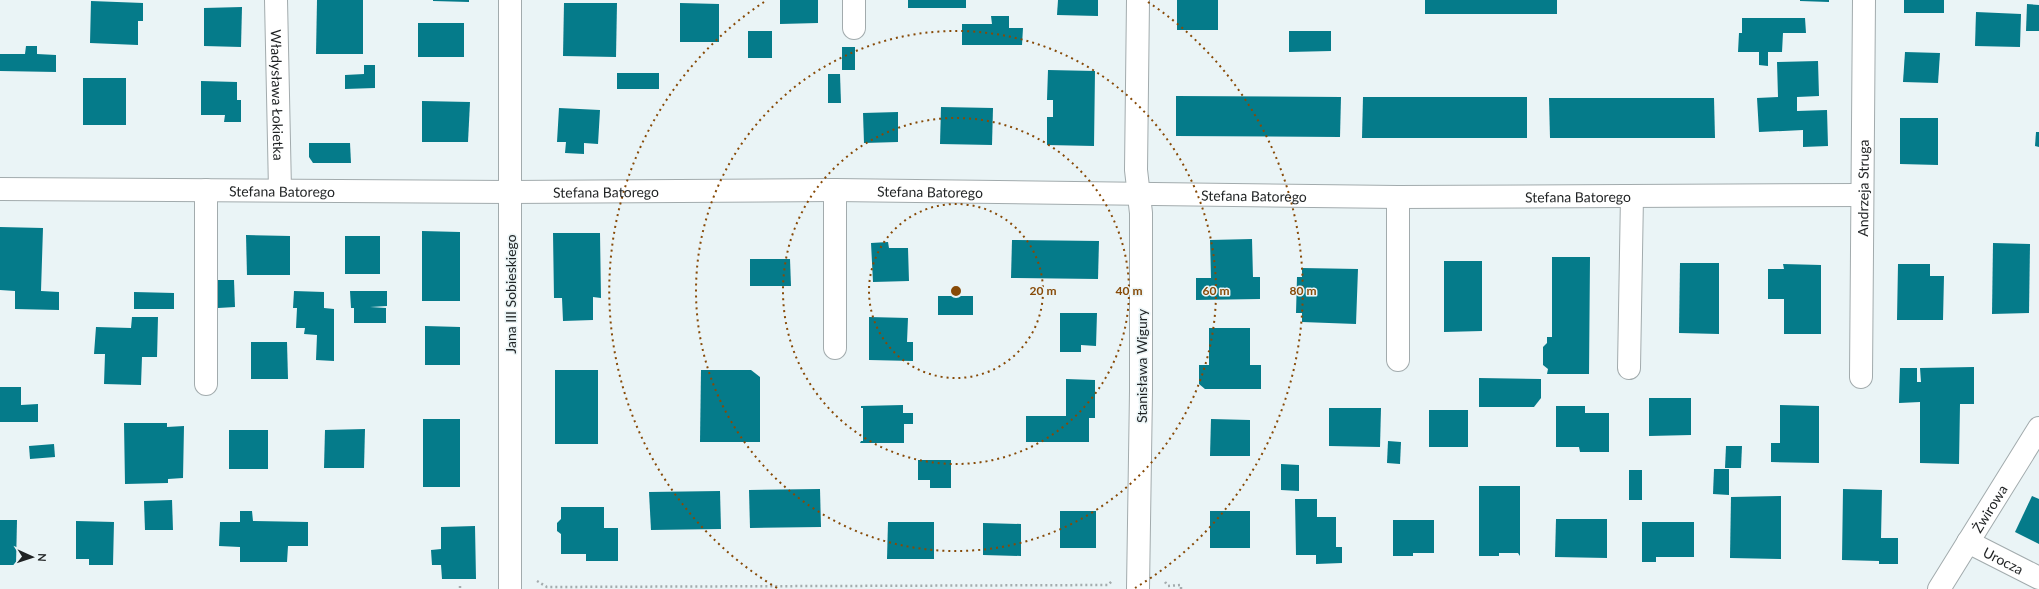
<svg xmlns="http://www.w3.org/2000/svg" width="2039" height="589" viewBox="0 0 2039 589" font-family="Lato,sans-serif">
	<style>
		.building { fill: #057b8a }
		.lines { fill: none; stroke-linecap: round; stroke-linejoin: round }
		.minor-casing { stroke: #a2abad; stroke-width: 24 }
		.path { stroke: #a4acae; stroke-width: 2.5; stroke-dasharray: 2 3; stroke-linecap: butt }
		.minor { stroke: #fff; stroke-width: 22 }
		.ring { fill: none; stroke: #874a07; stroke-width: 2; stroke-dasharray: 2 4 }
		.labels { text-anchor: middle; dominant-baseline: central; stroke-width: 3; stroke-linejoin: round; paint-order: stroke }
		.street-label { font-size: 14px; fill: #1f2223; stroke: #eaf4f6 }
		.centre { fill: #874a07; stroke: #eaf4f6; stroke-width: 2 }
		.ring-label { font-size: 12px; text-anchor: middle; font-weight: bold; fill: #874a07; stroke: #eaf4f6; stroke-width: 3; stroke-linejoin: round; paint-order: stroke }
	</style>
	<rect width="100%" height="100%" fill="#eaf4f6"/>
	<!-- building -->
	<g class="building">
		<path d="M317 0H363V54H316Z"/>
		<path d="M433 0H469V2L433 1Z"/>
		<path d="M780 0H818V23L780 24Z"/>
		<rect x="908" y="0" width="58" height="8"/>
		<path d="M1058 0H1098V16L1057 15Z"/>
		<rect x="1177" y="0" width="41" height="30"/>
		<rect x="1425" y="0" width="132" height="14"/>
		<path d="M1800 0H1829V2L1800 1Z"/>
		<rect x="1904" y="0" width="40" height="13"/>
		<path d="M91 1 143 3V21H138V45L90 43Z"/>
		<path d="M564 3H617L616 57 563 56Z"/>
		<path d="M680 3 719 4V42H680Z"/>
		<path d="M2027 4 2039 5V31H2026Z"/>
		<path d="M242 7 241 47 204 46V8Z"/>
		<path d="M1976 12 2021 14 2020 47 1975 46Z"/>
		<path d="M991 16H1009V28H1023L1022 45H962V24H992Z"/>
		<path d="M1742 18H1805L1806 33H1783L1782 52H1768V66L1759 65V52H1738L1739 33H1742Z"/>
		<rect x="418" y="23" width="46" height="34"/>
		<rect x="748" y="31" width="24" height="27"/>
		<path d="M1289 31H1331V51L1289 52Z"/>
		<path d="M26 46H37V54L56 55V72L0 71V54H25Z"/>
		<rect x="842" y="47" width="13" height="23"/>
		<path d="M1905 52 1940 53 1938 83 1903 82Z"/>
		<path d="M1818 61 1819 96 1797 97V111L1827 110 1828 146 1803 147V130L1759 132 1757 98 1778 97 1777 62Z"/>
		<path d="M364 65H375V88L345 89V75L364 74Z"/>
		<path d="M1048 70 1095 71 1094 146 1047 145V117H1053V100H1047Z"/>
		<rect x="617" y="73" width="42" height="16"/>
		<path d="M828 74H840L841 103H828Z"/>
		<rect x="83" y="78" width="43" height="47"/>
		<path d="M201 81 237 82V100H241V122H224L225 115H201Z"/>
		<path d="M1176 96 1341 97 1340 137 1176 136Z"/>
		<path d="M1363 97H1527V138H1362Z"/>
		<path d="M1549 98H1714L1715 138H1550Z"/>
		<path d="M422 101 470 102 468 142H422Z"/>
		<path d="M941 107 993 108 992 145 940 144Z"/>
		<path d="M559 108 600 110 598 144 584 143V154L565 153 566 142H557Z"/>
		<path d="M898 112V142L864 143 863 113Z"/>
		<path d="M1900 118H1938V165L1900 164Z"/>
		<path d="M2036 132H2039V147L2035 146Z"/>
		<path d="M309 143H350L351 163H313L309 157Z"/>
		<path d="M0 227 43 228 41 291 59 292V310L15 309V291L0 290Z"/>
		<path d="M422 231 460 232V301H422Z"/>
		<path d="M553 233H600L601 298 593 297V320L563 321 562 298H554Z"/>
		<path d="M246 235 290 236V275H247Z"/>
		<rect x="345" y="236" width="35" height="38"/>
		<path d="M1252 239 1253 277H1260V299L1196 300V278H1211L1210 240Z"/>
		<path d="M1012 240 1099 241 1098 279 1011 278Z"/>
		<path d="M888 242 889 248H908L909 281 873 282 871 243Z"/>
		<path d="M1993 243 2030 244 2029 313 1992 314Z"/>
		<path d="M1552 257H1590L1589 374H1547L1548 369 1543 365V347L1547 343V337H1552Z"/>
		<path d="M750 259H790L791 286H750Z"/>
		<path d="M1444 261H1482V331L1444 332Z"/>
		<path d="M1680 263H1719V334L1679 333Z"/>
		<path d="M1783 264 1821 265V334H1784V299H1768V269H1784Z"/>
		<path d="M1898 264H1930V276H1944L1943 320H1897Z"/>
		<path d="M1302 268 1358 269 1356 324 1302 322V313H1296L1297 277H1302Z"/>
		<path d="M218 280H234L235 307 218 308Z"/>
		<path d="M294 291 324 292V308L334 309V361L316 360 317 335 304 334 305 328H296L297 308H293Z"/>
		<path d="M350 291H387V306L370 307 386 308V323H354V308H351Z"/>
		<path d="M134 292 174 293V309H134Z"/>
		<rect x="938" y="296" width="35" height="19"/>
		<path d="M1060 313H1097L1096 346 1081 345V352H1060Z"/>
		<path d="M132 317H158L157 357H142L141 385 104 384 105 354H94L96 327 131 328Z"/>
		<path d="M869 317 908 318 907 342H913V361L869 360Z"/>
		<path d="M425 326 460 327V365H425Z"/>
		<path d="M1209 328H1250V365H1261V389H1205L1199 384V365H1209Z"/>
		<path d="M251 342H287L288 379H251Z"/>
		<path d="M1974 367V404H1960L1959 464 1920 463V402L1899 403 1900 368H1917V382H1921L1920 368Z"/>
		<rect x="555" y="370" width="43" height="74"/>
		<path d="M701 370H751L760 377V442H700Z"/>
		<path d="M1479 378 1541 379V398L1534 407H1479Z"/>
		<path d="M1066 379 1095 380V418H1089V442H1026V416H1066Z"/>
		<path d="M0 387H21V405L38 404V422H0Z"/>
		<path d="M1649 398H1691V435L1649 436Z"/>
		<path d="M903 405V413H913V424H904V443H860L861 441H863V408H861V406Z"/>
		<path d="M1780 405 1819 406V463L1771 462V443H1780Z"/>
		<path d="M1556 406H1585V413H1609V452H1580L1579 447H1556Z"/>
		<path d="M1329 408H1381L1380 447 1329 446Z"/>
		<rect x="1429" y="410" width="39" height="37"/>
		<rect x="423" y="419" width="37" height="68"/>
		<path d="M1211 419 1250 420V456H1210Z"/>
		<path d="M124 423H167V427L184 426 183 478 168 479V483L125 484Z"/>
		<path d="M365 429 364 468H324L325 430Z"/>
		<rect x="229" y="430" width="39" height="39"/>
		<path d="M1388 441 1401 442 1400 464 1387 463Z"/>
		<path d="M54 444 55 457 30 459 29 446Z"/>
		<path d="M1726 446H1742L1741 468H1725Z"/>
		<path d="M918 460H951V488H930V480H918Z"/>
		<path d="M1281 464 1299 465V491L1281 490Z"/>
		<path d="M1714 469H1729V495L1713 494Z"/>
		<rect x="1629" y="470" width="13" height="30"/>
		<path d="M1479 486H1520V556L1518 553H1499V556H1479Z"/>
		<path d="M820 489 821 527 750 528 749 490Z"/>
		<path d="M1843 489 1882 490 1881 538H1898V564H1879V561L1842 560Z"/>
		<path d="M720 491 721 529 651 530 649 492Z"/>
		<path d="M1781 496V559L1730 558 1731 497Z"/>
		<path d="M2032 496 2039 499V544L2015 532Z"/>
		<path d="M1295 499H1317V517H1336V547H1342V563L1316 564V555H1296Z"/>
		<path d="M172 500 173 530H145L144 501Z"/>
		<path d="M561 507H604V528H618V561H586V554H561V534L557 531V523L561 519Z"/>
		<path d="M240 511H252L253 521 308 522V546H288L287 562H240V547L219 546 220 522H240Z"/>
		<rect x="1060" y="511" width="36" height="37"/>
		<rect x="1210" y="511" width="40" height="37"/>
		<path d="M1556 519H1607V558L1555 557Z"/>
		<path d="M0 520H17L16 565H0Z"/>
		<path d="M1393 520H1434V553H1413V556H1393Z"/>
		<path d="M76 521 114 522 113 565H89V559H76Z"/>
		<path d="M888 522H934V559H887Z"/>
		<path d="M1642 522H1694V557H1656V562H1642Z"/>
		<path d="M983 523 1021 524V556L983 555Z"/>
		<path d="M475 526 476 579H442L441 565H432L431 550 441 549V527Z"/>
	</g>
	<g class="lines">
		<!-- minor casing -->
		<g class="minor-casing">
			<g id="minor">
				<path id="s1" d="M276 0 280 190"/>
				<path d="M854 0V28"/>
				<path d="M1138 0 1136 170 1141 213V391L1138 589"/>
				<path id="s2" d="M0 189 509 192 835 190 1398 197 1861 195"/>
				<path d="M1398 197V360"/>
				<path d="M835 348V190"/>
				<path d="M1629 368 1632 196"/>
				<path id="s3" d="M1861 377 1864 0"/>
				<path d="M206 384V190"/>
				<path id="s4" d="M1968 542 2039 578"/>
				<path d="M510 589V0"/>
				<path id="s5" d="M1939 589 2039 428"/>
			</g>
		</g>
		<!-- path -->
		<g class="path">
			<path d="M537 581 547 587 1108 585 1112 581"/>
			<path d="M1165 582 1168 586 1181 585V589"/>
			<path d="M460 586V589"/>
		</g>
		<!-- minor -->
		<use href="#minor" class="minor"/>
	</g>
	<!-- distance rings -->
	<g class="ring">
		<circle cx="956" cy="291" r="87"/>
		<circle cx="956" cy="291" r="173"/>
		<circle cx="956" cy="291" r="260"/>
		<path d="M777 588A347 347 0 0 1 764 2M1148 2A347 347 0 0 1 1135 588"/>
	</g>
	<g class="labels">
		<!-- street labels -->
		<g class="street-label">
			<text stroke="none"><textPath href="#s1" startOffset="95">Władysława Łokietka</textPath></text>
			<text stroke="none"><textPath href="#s3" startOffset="189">Andrzeja Struga</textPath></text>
			<text stroke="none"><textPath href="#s2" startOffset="282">Stefana Batorego</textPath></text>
			<text stroke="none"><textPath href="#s2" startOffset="606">Stefana Batorego</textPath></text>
			<text stroke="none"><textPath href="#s2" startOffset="930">Stefana Batorego</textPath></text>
			<text stroke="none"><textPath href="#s2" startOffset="1254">Stefana Batorego</textPath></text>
			<text stroke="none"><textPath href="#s2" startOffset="1578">Stefana Batorego</textPath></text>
			<text transform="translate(510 294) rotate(-90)">Jana III Sobieskiego</text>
			<text transform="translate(1141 366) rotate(-90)">Stanisława Wigury</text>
			<text stroke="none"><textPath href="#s5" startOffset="95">Żwirowa</textPath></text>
			<text stroke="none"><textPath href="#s4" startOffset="40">Urocza</textPath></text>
		</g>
	</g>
	<circle cx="956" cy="291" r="6" class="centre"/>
	<g class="ring-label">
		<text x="1043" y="295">20 m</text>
		<text x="1129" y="295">40 m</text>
		<text x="1216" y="295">60 m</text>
		<text x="1303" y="295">80 m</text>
	</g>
	<!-- north arrow -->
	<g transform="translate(32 557) rotate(93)" stroke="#eaf4f6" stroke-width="3" paint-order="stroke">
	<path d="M0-3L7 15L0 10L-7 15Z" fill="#1f2223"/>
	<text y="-6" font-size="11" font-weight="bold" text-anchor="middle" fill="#1f2223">N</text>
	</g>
</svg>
